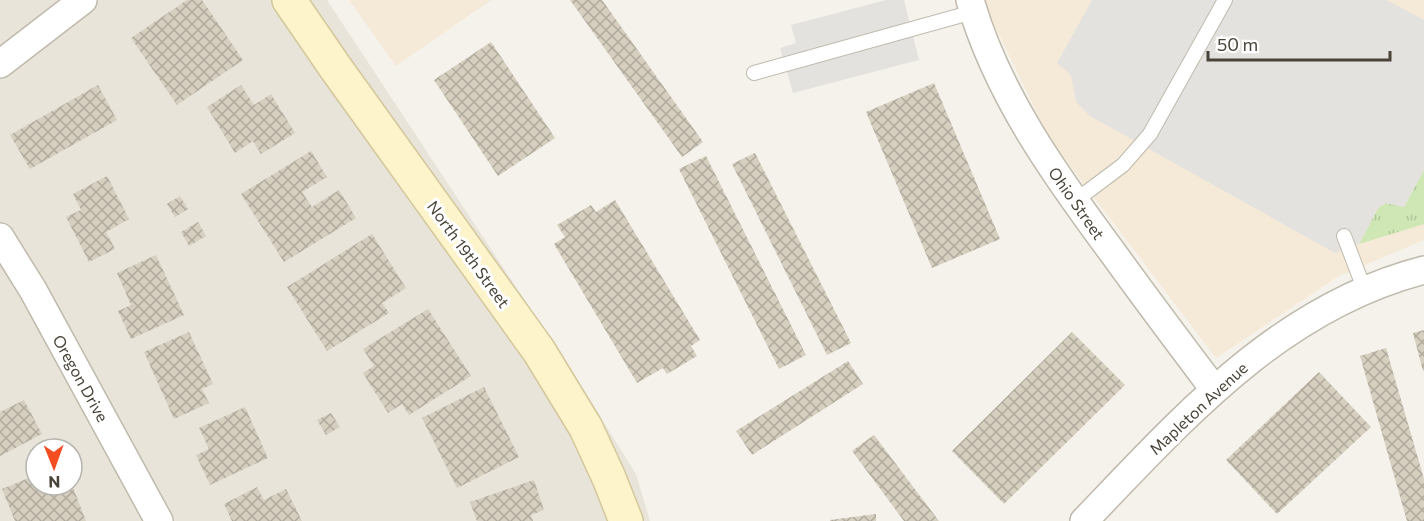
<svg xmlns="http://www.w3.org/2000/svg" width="1424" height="521" viewBox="0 0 1424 521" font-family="Commissioner,sans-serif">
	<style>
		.residential { fill: #e9e4d9; fill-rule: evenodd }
		.commercial { fill: #f5ead7 }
		.grass { fill: url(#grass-tufts) }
		.parking { fill: #e4e2df }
		.building { fill: url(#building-cross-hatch) }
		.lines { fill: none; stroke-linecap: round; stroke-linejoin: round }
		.lane-casing { stroke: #c0baad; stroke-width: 16 }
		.street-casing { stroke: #c0baad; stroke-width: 30 }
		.secondary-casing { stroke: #d3c79b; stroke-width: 36 }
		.lane { stroke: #fff; stroke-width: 14 }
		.street { stroke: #fff; stroke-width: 27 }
		.secondary { stroke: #fdf4cc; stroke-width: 33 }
		.labels { text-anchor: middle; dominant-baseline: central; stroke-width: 6; stroke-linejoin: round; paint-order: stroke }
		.street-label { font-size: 16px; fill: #494338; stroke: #fff }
	</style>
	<defs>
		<pattern id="grass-tufts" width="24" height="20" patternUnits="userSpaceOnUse" patternTransform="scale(1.5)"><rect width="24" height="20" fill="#cee7b5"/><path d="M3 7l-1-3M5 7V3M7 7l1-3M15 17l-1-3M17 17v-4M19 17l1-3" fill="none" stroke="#b2c79c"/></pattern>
		<pattern id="building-cross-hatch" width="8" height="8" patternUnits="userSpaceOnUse" patternTransform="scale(1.5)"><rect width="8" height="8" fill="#d6cfc0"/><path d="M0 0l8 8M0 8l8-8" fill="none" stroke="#b0aa9d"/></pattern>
	</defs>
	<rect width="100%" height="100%" fill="#f5f2eb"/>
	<!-- residential -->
	<path class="residential" d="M0 0H327L570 369 636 474 650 521H0ZM36 449H72V485H36Z"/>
	<!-- commercial -->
	<g class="commercial">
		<path d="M349 0H491L396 66Z"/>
		<path d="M985 0H1424V240L1339 276 1216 358 1049 138 993 22Z"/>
	</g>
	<!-- grass -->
	<path class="grass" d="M1424 170V224L1359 244 1378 208 1386 203 1404 207Z"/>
	<!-- parking -->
	<g class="parking">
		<path d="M886 0H904L919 60 793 93 780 48 796 43 791 25Z"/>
		<path d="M1092 0H1387L1424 20V170L1404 207 1386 203 1378 208 1359 244 1335 253 1090 116 1076 102 1071 75 1057 63Z"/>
	</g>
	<!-- building -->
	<g class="building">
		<path d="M187 0H202L243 60 177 105 131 38Z"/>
		<path d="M570 0H602L703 142 682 157Z"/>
		<path d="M491 42 555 138 498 176 434 80Z"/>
		<path d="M934 83 1000 239 932 268 866 112Z"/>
		<path d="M98 85 117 120 30 169 10 135Z"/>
		<path d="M241 85 254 105 271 94 295 133 261 154 253 141 235 153 207 107Z"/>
		<path d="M311 151 327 177 302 192 312 207 339 190 356 218 284 262 241 194Z"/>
		<path d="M755 153 851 343 827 355 732 164Z"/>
		<path d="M706 156 806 355 779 369 679 169Z"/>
		<path d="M107 176 129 219 106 232 115 249 89 262 66 217 81 210 73 194Z"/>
		<path d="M180 196 188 209 175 217 167 204Z"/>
		<path d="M615 200 700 340 691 346 697 356 667 374 663 368 637 383 554 244 565 237 557 225 591 205 596 212Z"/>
		<path d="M198 222 206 236 189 246 181 232Z"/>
		<path d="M372 234 406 288 382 303 389 313 327 351 287 287Z"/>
		<path d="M156 255 184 315 131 339 118 311 131 305 117 273Z"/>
		<path d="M428 309 471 376 409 415 402 404 388 413 363 373 374 366 363 349Z"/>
		<path d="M1424 330V371H1423L1413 333Z"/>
		<path d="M189 332 213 384 202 389 209 403 174 419 144 352Z"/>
		<path d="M1072 332 1125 385 1004 504 952 451Z"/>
		<path d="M1386 348 1424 479V521H1407L1360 356Z"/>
		<path d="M848 361 863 384 752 455 736 431Z"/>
		<path d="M1319 372 1371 427 1277 514 1226 460Z"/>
		<path d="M484 387 519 457 457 488 422 418Z"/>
		<path d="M24 400 42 434 0 456V412Z"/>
		<path d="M245 407 268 458 210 485 196 455 209 449 199 428Z"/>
		<path d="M331 413 340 427 326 435 317 420Z"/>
		<path d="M874 435 939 521H904L852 451Z"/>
		<path d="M36 475V485H50L53 493 72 485 86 521H15L2 489Z"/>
		<path d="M534 480 544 510 531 515 533 521H477L470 502Z"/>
		<path d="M257 487 264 500 286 489 302 521H232L224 504Z"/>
		<path d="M876 514V521H830V520Z"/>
	</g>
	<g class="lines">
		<!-- lane casing -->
		<g class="lane-casing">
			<g id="lane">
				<path d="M754 73 973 12"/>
				<path d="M1075 201 1123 165 1150 134 1225 0"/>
				<path d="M1344 236 1365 291"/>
			</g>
		</g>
		<!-- street casing -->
		<g class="street-casing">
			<g id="street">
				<path d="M970 0C997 94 1055 175 1113 253 1146 299 1180 344 1214 389"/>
				<path d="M0 64 83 0"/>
				<path d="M0 237 33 290 159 521"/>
				<path d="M1084 521C1183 418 1280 307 1424 270"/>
			</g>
		</g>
		<!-- secondary casing -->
		<g class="secondary-casing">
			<path id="secondary" d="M289 0 335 67 539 351 586 428 609 478 626 521"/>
		</g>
		<!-- lane -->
		<use href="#lane" class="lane"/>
		<!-- street -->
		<use href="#street" class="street"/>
		<!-- secondary -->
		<use href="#secondary" class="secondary"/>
	</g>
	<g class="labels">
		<!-- street labels -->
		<g class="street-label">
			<text transform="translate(1077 203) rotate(55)">Ohio Street</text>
			<text transform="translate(469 254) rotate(54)">North 19th Street</text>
			<text transform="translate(81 378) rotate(61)">Oregon Drive</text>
			<text transform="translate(1198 408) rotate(-43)">Mapleton Avenue</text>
		</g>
	</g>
	<!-- north arrow -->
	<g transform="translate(54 467) rotate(179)"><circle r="28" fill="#ffffff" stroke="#b6b4af" stroke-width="1.5"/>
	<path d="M0-4.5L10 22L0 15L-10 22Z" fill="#f44d22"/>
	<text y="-9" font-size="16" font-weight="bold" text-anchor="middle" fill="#494338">N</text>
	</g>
	<!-- scale -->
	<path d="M1208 51v9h182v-9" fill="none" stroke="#494338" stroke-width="3"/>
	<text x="1217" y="51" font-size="18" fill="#494338" stroke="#ffffff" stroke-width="4.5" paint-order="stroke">50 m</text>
</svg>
